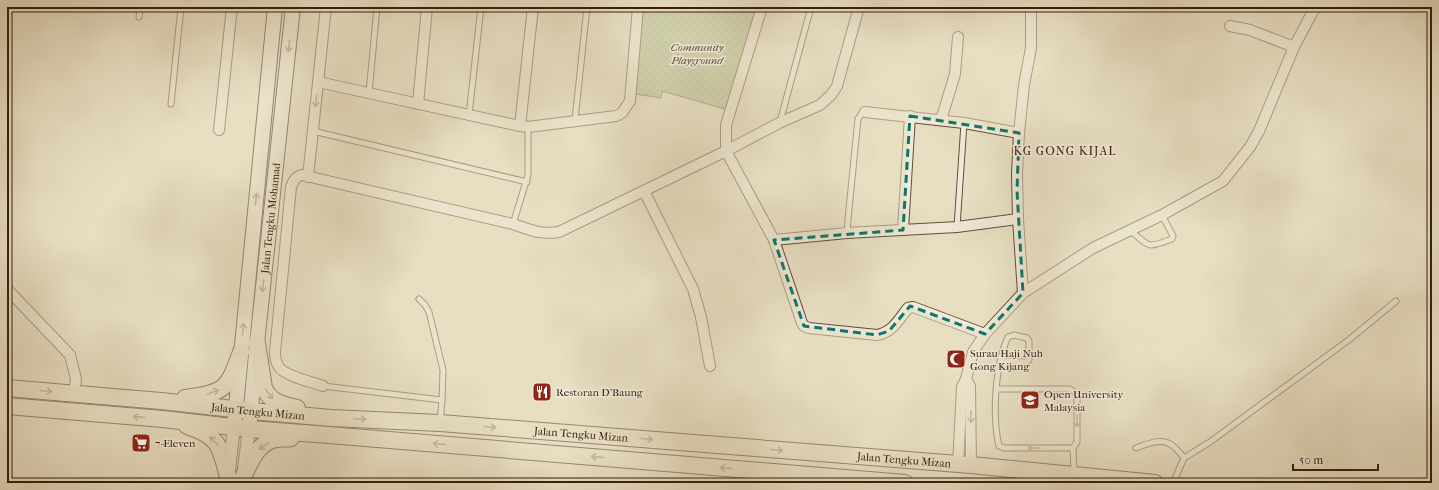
<svg xmlns="http://www.w3.org/2000/svg" width="1439" height="490" viewBox="0 0 1439 490" font-family="'IM FELL French Canon',serif">
	<style>
		.grass { fill: url(#grass-dots); stroke: #766f52 }
		.lines { fill: none; stroke-linecap: round; stroke-linejoin: round }
		.service-casing { stroke: #634d3d; stroke-width: 7 }
		.minor-casing { stroke: #634d3d; stroke-width: 12 }
		.tertiary-casing { stroke: #634d3d; stroke-width: 14 }
		.secondary-casing { stroke: #371c10; stroke-width: 16 }
		.trunk-casing { stroke: #371c10; stroke-width: 18 }
		.service { stroke: #f0ead8; stroke-width: 5 }
		.minor { stroke: #f0ead8; stroke-width: 10 }
		.tertiary { stroke: #f0ead8; stroke-width: 12 }
		.secondary { stroke: #f0ead8; stroke-width: 14 }
		.trunk { stroke: #e8dfc3; stroke-width: 16 }
		.oneway { stroke: #9d8d7e }
		.oneway2 { stroke: #988772 }
		.marked { fill: none; stroke: #0f766e; stroke-width: 3; stroke-dasharray: 8 5; stroke-linejoin: round }
		.labels { text-anchor: middle; dominant-baseline: central; stroke-width: 3; stroke-linejoin: round; paint-order: stroke }
		.park-label { font-size: 11px; font-style: italic; fill: #5d4e38; stroke: #f0ead8 }
		.street-label { font-size: 11px; fill: #371c10; stroke: #f0ead8 }
		.poi-label { font-size: 11px; fill: #371c10; stroke: #f0ead8; text-anchor: start }
		.neighbourhood-label { font-size: 12px; letter-spacing: 1px; fill: #371c10; stroke: #f0ead8 }
	</style>
	<defs>
		<pattern id="grass-dots" width="8" height="8" patternUnits="userSpaceOnUse"><rect width="8" height="8" fill="#b5c294"/><path d="M2 2h.1M6 6h.1" fill="none" stroke="#9ca67f" stroke-width="1.8" stroke-linecap="round"/></pattern>
	</defs>
	<rect width="100%" height="100%" fill="#e8dfc3"/>
	<filter id="stains"><feTurbulence type="fractalNoise" baseFrequency=".005" numOctaves="4"/><feColorMatrix values="0 0 0 0 .2 0 0 0 0 .09 0 0 0 0 .02 0 0 0 .5 -.17"/></filter>
	<radialGradient id="worn" r=".72"><stop offset=".6" stop-color="#630" stop-opacity="0"/><stop offset="1" stop-color="#630" stop-opacity=".3"/></radialGradient>
	<!-- grass -->
	<path class="grass" d="M642 7H760L728 110 662 91 661 98 635 94Z"/>
	<g class="lines">
		<!-- service casing -->
		<g class="service-casing">
			<g id="service">
				<path d="M139 17 140 7"/>
				<path d="M369 93 377 7"/>
				<path d="M171 104 181 7"/>
				<path d="M469 115 481 7"/>
				<path d="M575 120 587 7"/>
				<path d="M780 122 811 7"/>
				<path d="M313 131 527 182"/>
				<path d="M513 224 528 175V127"/>
				<path d="M957 227 964 123"/>
				<path d="M1131 231C1151 248 1147 248 1172 239L1173 236 1162 215"/>
				<path d="M847 233 848 219 858 119 862 113 865 112"/>
				<path d="M419 299 425 305 429 312 443 370 442 400"/>
				<path d="M1000 361 1026 362 1029 360V341L1027 338 1014 335 1008 337C995 365 992 416 999 446L1004 448H1073"/>
				<path d="M323 386 442 400 440 422"/>
				<path d="M997 389H1070L1077 394V442L1073 448 1074 472"/>
				<path d="M1136 448C1147 444 1162 437 1173 446 1177 449 1181 454 1184 458"/>
				<path d="M1173 483 1184 458 1210 442 1308 370 1350 339 1396 301"/>
			</g>
		</g>
		<!-- minor casing -->
		<g class="minor-casing">
			<g id="minor">
				<path d="M762 7 726 125V151L774 240 802 323 804 326 809 328 877 335C893 332 899 319 908 308L913 307 985 334"/>
				<path d="M1230 26 1250 30 1294 47"/>
				<path d="M318 82 520 126 528 127 616 116 622 113 630 101 638 7"/>
				<path d="M418 104 427 7"/>
				<path d="M865 112 964 123 1019 133"/>
				<path d="M941 120 955 74 958 37"/>
				<path d="M520 126 533 7"/>
				<path d="M219 130 232 7"/>
				<path d="M308 177 326 7"/>
				<path d="M644 191 693 289 701 317 710 366"/>
				<path d="M903 230 910 116"/>
				<path d="M774 240 847 233 957 227 1018 219"/>
				<path d="M7 289 70 355 76 379 74 394"/>
				<path d="M1023 293 1018 219 1017 174 1019 133 1024 85 1031 48V7"/>
				<path d="M966 379 970 386 971 465"/>
				<path d="M323 386C312 382 285 376 279 367 276 363 275 357 275 352L291 187C294 180 295 177 302 175L513 224C530 230 541 235 559 232L726 151 779 123 820 105 831 95 837 86 859 7"/>
				<path d="M958 464 962 387 966 379 973 352 985 334 1023 293 1093 248 1162 215 1223 181 1250 147 1259 131 1294 47 1312 13 1316 7"/>
			</g>
		</g>
		<!-- tertiary casing -->
		<g class="tertiary-casing">
			<g id="tertiary">
				<path d="M244 469 249 429"/>
				<path d="M229 470 234 427"/>
			</g>
		</g>
		<!-- secondary casing -->
		<g class="secondary-casing">
			<g id="secondary">
				<path d="M234 427 275 7"/>
				<path id="s1" d="M249 429 257 343 293 7"/>
			</g>
		</g>
		<!-- trunk casing -->
		<g class="trunk-casing">
			<g id="trunk">
				<path d="M257 343 264 388C271 403 282 404 297 408"/>
				<path id="s2" d="M7 388 161 401 251 411 331 418 440 423 971 465 1155 483"/>
				<path d="M185 398C226 392 227 390 241 352"/>
				<path d="M7 406 163 419 249 429 329 435 905 483"/>
				<path d="M187 426C220 437 220 446 228 477"/>
				<path d="M243 477C250 463 256 446 272 440 278 438 285 439 291 438"/>
			</g>
		</g>
		<!-- service -->
		<use href="#service" class="service"/>
		<!-- minor -->
		<use href="#minor" class="minor"/>
		<!-- tertiary -->
		<use href="#tertiary" class="tertiary"/>
		<!-- secondary -->
		<use href="#secondary" class="secondary"/>
		<!-- trunk -->
		<use href="#trunk" class="trunk"/>
	</g>
	<!-- one-way arrows -->
	<defs><path id="oneway-shaft" d="M-6 0H5M1.5-3L5.5 0L1.5 3" fill="none" stroke-width="1.6" stroke-linecap="round" stroke-linejoin="round"/></defs>
	<g class="oneway">
		<use href="#oneway-shaft" transform="translate(289 46) rotate(96)"/>
		<use href="#oneway-shaft" transform="translate(316 101) rotate(96)"/>
		<use href="#oneway-shaft" transform="translate(256 199) rotate(-84)"/>
		<use href="#oneway-shaft" transform="translate(263 286) rotate(96)"/>
		<use href="#oneway-shaft" transform="translate(243 329) rotate(-84)"/>
		<use href="#oneway-shaft" transform="translate(971 417) rotate(89)"/>
		<use href="#oneway-shaft" transform="translate(1077 421) rotate(90)"/>
		<use href="#oneway-shaft" transform="translate(1034 448) rotate(180)"/>
	</g>
	<g class="oneway2">
		<use href="#oneway-shaft" transform="translate(46 391) rotate(5)"/>
		<use href="#oneway-shaft" transform="translate(213 392) rotate(-22)"/>
		<use href="#oneway-shaft" transform="translate(269 394) rotate(54)"/>
		<use href="#oneway-shaft" transform="translate(139 417) rotate(-175)"/>
		<use href="#oneway-shaft" transform="translate(360 419) rotate(3)"/>
		<use href="#oneway-shaft" transform="translate(490 427) rotate(5)"/>
		<use href="#oneway-shaft" transform="translate(647 439) rotate(5)"/>
		<use href="#oneway-shaft" transform="translate(214 441) rotate(-134)"/>
		<use href="#oneway-shaft" transform="translate(439 444) rotate(-175)"/>
		<use href="#oneway-shaft" transform="translate(264 446) rotate(145)"/>
		<use href="#oneway-shaft" transform="translate(777 450) rotate(5)"/>
		<use href="#oneway-shaft" transform="translate(597 457) rotate(-175)"/>
		<use href="#oneway-shaft" transform="translate(726 468) rotate(-175)"/>
	</g>
	<!-- marked area -->
	<path d="M0 0H1439V490H0ZM910 116 1019 133 1017 191 1023 293 985 334 910 306 889 331 877 335 804 326 774 240 903 230Z" fill="#e8dfc3" fill-opacity=".55" fill-rule="evenodd"/>
	<path class="marked" d="M910 116 1019 133 1017 191 1023 293 985 334 910 306 889 331 877 335 804 326 774 240 903 230Z"/>
	<!-- icons -->
	<defs>
		<g id="mosque-square" transform="scale(1)"><rect x="-9" y="-9" width="18" height="18" rx="4" fill="#8f2418" stroke="#f0ead8"/><path d="M3.5-4.9A6 6 0 1 0 3.5 4.9A5 5 0 1 1 3.5-4.9Z" fill="#fff"/></g>
		<g id="restaurant-square" transform="scale(1)"><rect x="-9" y="-9" width="18" height="18" rx="4" fill="#8f2418" stroke="#f0ead8"/><path d="M-5-6h1v4h1v-4h1v4h1v-4h1v5L-1.5 .5V6h-2V.5L-5-1ZM5-6V6H3V1.5H1.5Q1.5-4 5-6Z" fill="#fff"/></g>
		<g id="university-square" transform="scale(1)"><rect x="-9" y="-9" width="18" height="18" rx="4" fill="#8f2418" stroke="#f0ead8"/><path d="M0-5L7-2L0 1L-7-2ZM-4 1L0 2.5L4 1V4Q0 6-4 4Z" fill="#fff"/></g>
		<g id="supermarket-square" transform="scale(1)"><rect x="-9" y="-9" width="18" height="18" rx="4" fill="#8f2418" stroke="#f0ead8"/><path d="M-6-5.5h2.5l.6 2H6L4.5 2H-2.5L-4.4-4H-6ZM-1.5 3.2a1.3 1.3 0 1 0 .1 0ZM3 3.2a1.3 1.3 0 1 0 .1 0Z" fill="#fff"/></g>
	</defs>
	<g fill-rule="evenodd">
		<use href="#mosque-square" x="956" y="359"/>
		<use href="#restaurant-square" x="542" y="392"/>
		<use href="#university-square" x="1030" y="400"/>
		<use href="#supermarket-square" x="141" y="443"/>
	</g>
	<g class="labels">
		<!-- park labels -->
		<g class="park-label">
			<text x="697" y="47">Community<tspan x="697" dy="13">Playground</tspan></text>
		</g>
		<!-- street labels -->
		<g class="street-label">
			<text stroke="none"><textPath href="#s1" startOffset="212">Jalan Tengku Mohamad</textPath></text>
			<text stroke="none"><textPath href="#s2" startOffset="252">Jalan Tengku Mizan</textPath></text>
			<text stroke="none"><textPath href="#s2" startOffset="576">Jalan Tengku Mizan</textPath></text>
			<text stroke="none"><textPath href="#s2" startOffset="900">Jalan Tengku Mizan</textPath></text>
		</g>
		<!-- poi labels -->
		<g class="poi-label">
			<text x="970" y="353">Surau Haji Nuh<tspan x="970" dy="13">Gong Kijang</tspan></text>
			<text x="556" y="392">Restoran D'Baung</text>
			<text x="1044" y="394">Open University<tspan x="1044" dy="13">Malaysia</tspan></text>
			<text x="155" y="443">7-Eleven</text>
		</g>
		<!-- neighbourhood labels -->
		<g class="neighbourhood-label">
			<text x="1065" y="151">KG GONG KIJAL</text>
		</g>
	</g>
	<!-- margin -->
	<rect width="1439" height="490" fill="none" stroke="#e8dfc3" stroke-width="24"/>
	<rect x="8" y="8" width="1423" height="474" fill="none" stroke="#371c10" stroke-width="2"/>
	<rect x="12" y="12" width="1415" height="466" fill="none" stroke="#371c10"/>
	<!-- scale -->
	<path d="M1293 464v6h85v-6" fill="none" stroke="#371c10" stroke-width="2"/>
	<text x="1299" y="464" font-size="12" fill="#371c10" stroke="#f0ead8" stroke-width="3" paint-order="stroke">50 m</text>
	<rect width="100%" height="100%" filter="url(#stains)"/>
	<rect width="100%" height="100%" fill="url(#worn)"/>
</svg>
